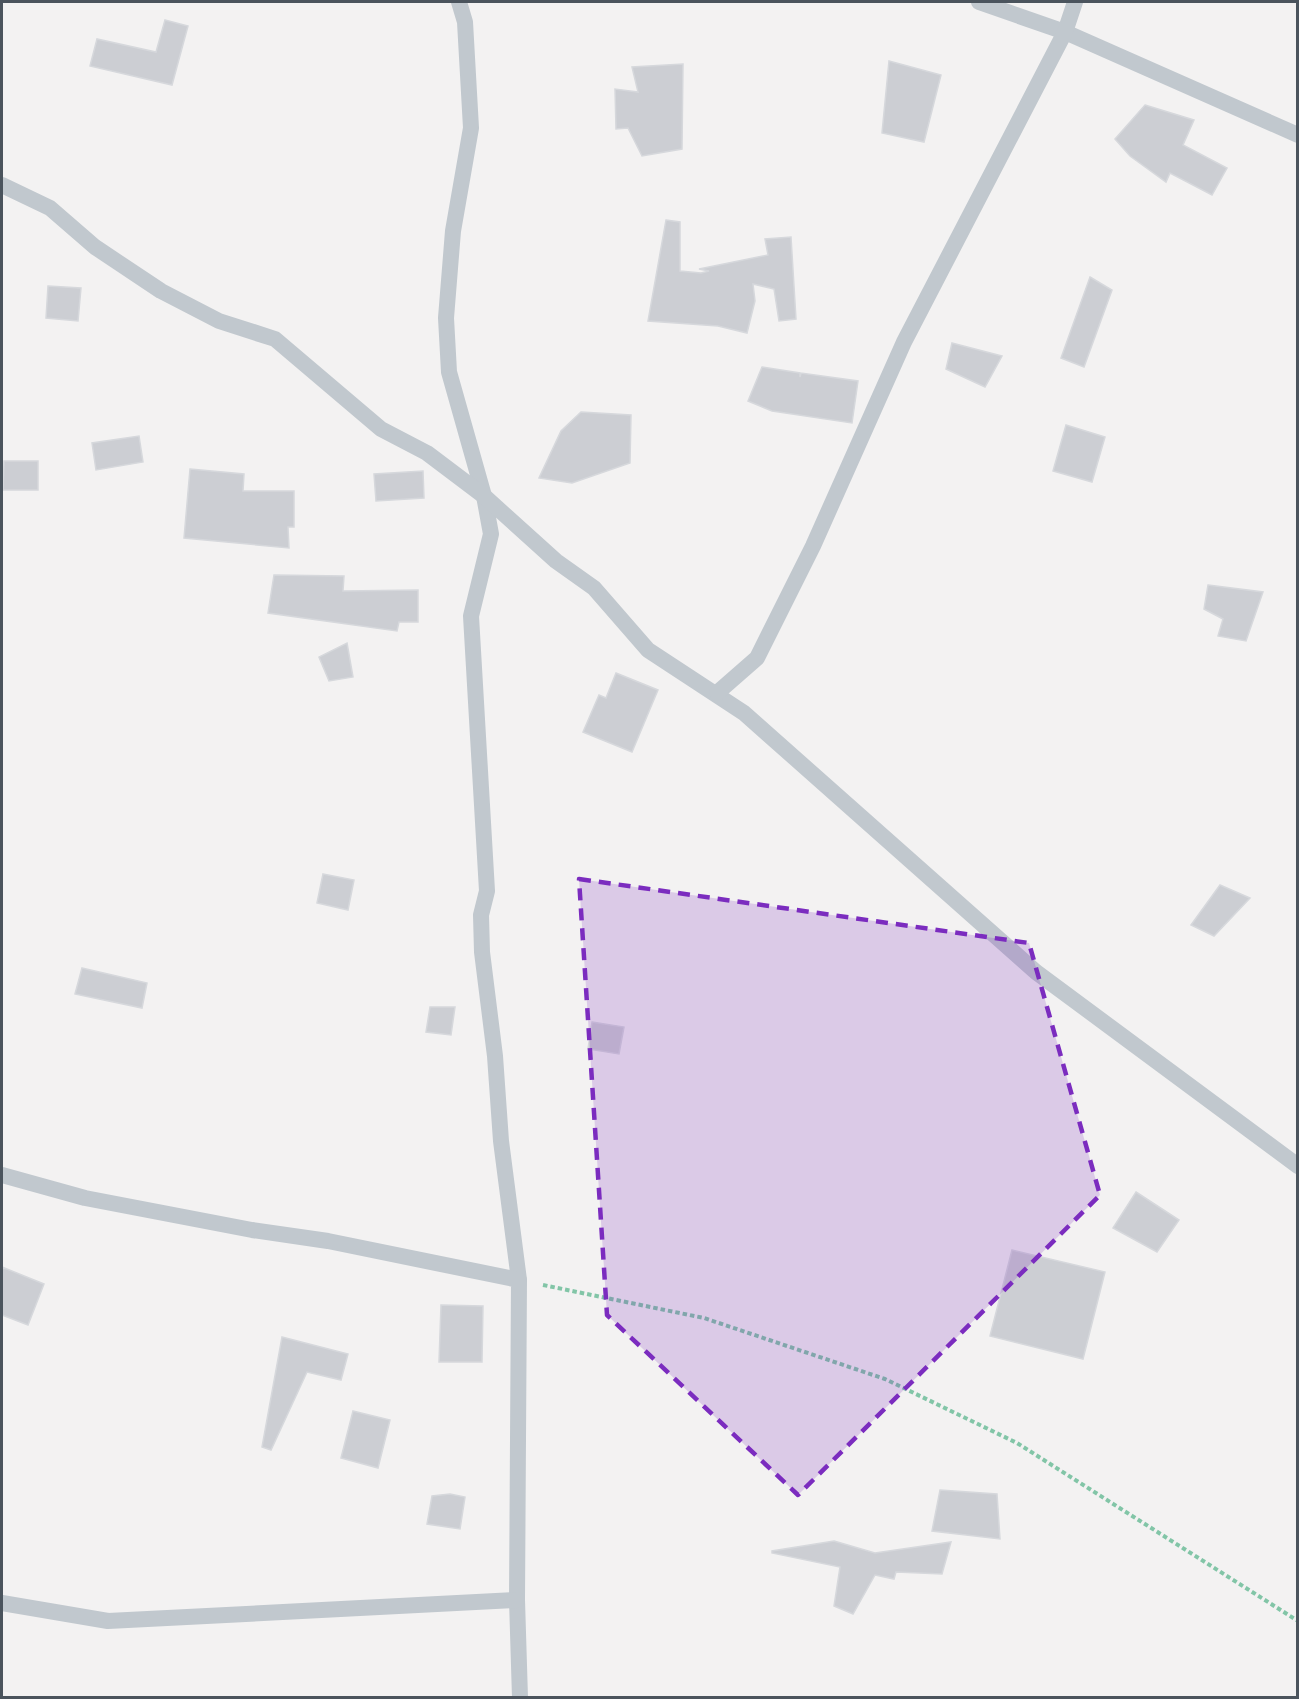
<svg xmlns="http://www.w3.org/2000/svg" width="1299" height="1699" viewBox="0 0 1299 1699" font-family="Helvetica,sans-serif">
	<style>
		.building { fill: #ccced3; stroke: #d6d8dc; stroke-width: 1.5 }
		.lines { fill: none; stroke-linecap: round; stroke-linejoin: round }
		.path { stroke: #82c5a7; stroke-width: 4; stroke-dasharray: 4.5 3; stroke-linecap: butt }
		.service { stroke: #c1c8ce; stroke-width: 16 }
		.marked { fill: #7b2cbf; fill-opacity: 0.2; stroke: #7b2cbf; stroke-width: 4.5; stroke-dasharray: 12 8; stroke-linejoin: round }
	</style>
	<rect width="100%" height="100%" fill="#f3f2f2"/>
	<!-- building -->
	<g class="building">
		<path d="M165 20 188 26 172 85 90 66 97 39 156 52Z"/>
		<path d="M889 61 941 75 924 142 882 133Z"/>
		<path d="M683 64 682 149 642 156 628 128 616 129 615 89 638 92 632 67Z"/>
		<path d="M1145 105 1194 120 1183 145 1227 168 1212 195 1170 173 1166 182 1130 156 1115 139Z"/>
		<path d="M666 220 680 222V271L701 273 709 271 699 269 768 255 765 239 791 237 796 319 779 321 774 289 753 284 755 301 747 333 718 326 648 321Z"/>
		<path d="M1090 277 1112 290 1084 367 1061 358Z"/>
		<path d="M48 286 81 288 78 321 46 318Z"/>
		<path d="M952 343 1002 356 985 387 946 369Z"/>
		<path d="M762 367 800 373V377L801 373 858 381 852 423 772 411 748 401Z"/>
		<path d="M581 412 631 415 630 463 572 483 539 478 561 431Z"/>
		<path d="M1066 425 1105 437 1092 482 1053 471Z"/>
		<path d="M139 436 143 462 96 470 92 443Z"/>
		<path d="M4 461H38V490H3Z"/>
		<path d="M190 469 244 474 243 491H294V527H288L289 548 184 538Z"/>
		<path d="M423 471 424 498 376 501 374 474Z"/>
		<path d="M274 575 344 576 343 591 418 590V622H399L397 631 268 613Z"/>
		<path d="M1208 585 1263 592 1246 641 1218 636 1223 619 1204 609Z"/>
		<path d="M347 643 353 677 329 681 319 657Z"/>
		<path d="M616 673 658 690 632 752 583 732 599 695 606 698Z"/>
		<path d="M323 874 354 880 348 910 317 903Z"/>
		<path d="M1220 885 1250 898 1214 936 1191 925Z"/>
		<path d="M82 968 147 983 142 1008 75 994Z"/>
		<path d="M430 1007H455L451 1035 426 1032Z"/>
		<path d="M592 1022 624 1027 619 1054 588 1049Z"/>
		<path d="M1136 1192 1179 1220 1157 1252 1113 1228Z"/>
		<path d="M1012 1250 1105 1272 1083 1359 990 1336Z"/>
		<path d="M2 1267 44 1284 28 1325 2 1315Z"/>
		<path d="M441 1305 483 1306 482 1362H439Z"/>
		<path d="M282 1337 348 1354 341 1380 307 1372 271 1450 262 1447Z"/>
		<path d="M353 1411 390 1420 378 1468 341 1458Z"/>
		<path d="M940 1490 997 1494 1000 1539 932 1531Z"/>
		<path d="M450 1494 465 1497 460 1529 427 1524 432 1496Z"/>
		<path d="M834 1541 875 1553 951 1542 942 1574 896 1572 894 1579 875 1575 853 1614 834 1606 840 1567 772 1553V1551Z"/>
	</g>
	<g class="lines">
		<!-- path -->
		<path class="path" d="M543 1285 704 1318 885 1379 1017 1443 1298 1621"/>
		<!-- service -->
		<g class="service">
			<path d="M459 2 465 22 471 128 453 231 446 318 449 372 484 496 491 534 471 616 487 891 481 915 482 952 495 1056 501 1141 519 1280"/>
			<path d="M979 2 1065 32 1298 135"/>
			<path d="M2 185 50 208 95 247 161 291 219 321 275 339 381 429 427 453 484 496 556 561 594 588 648 650 744 713 1036 972 1298 1166"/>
			<path d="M717 693 757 658 813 546 904 342 1065 32 1075 2"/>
			<path d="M2 1175 85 1198 252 1230 328 1241 519 1280 517 1600 520 1698"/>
			<path d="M2 1603 108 1621 517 1600"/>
		</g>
	</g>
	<!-- marked area -->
	<path class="marked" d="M579 879 1029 943 1100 1195 798 1495 607 1315Z"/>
	<!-- border -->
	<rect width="1299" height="1699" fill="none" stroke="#4b545d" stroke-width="6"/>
</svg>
